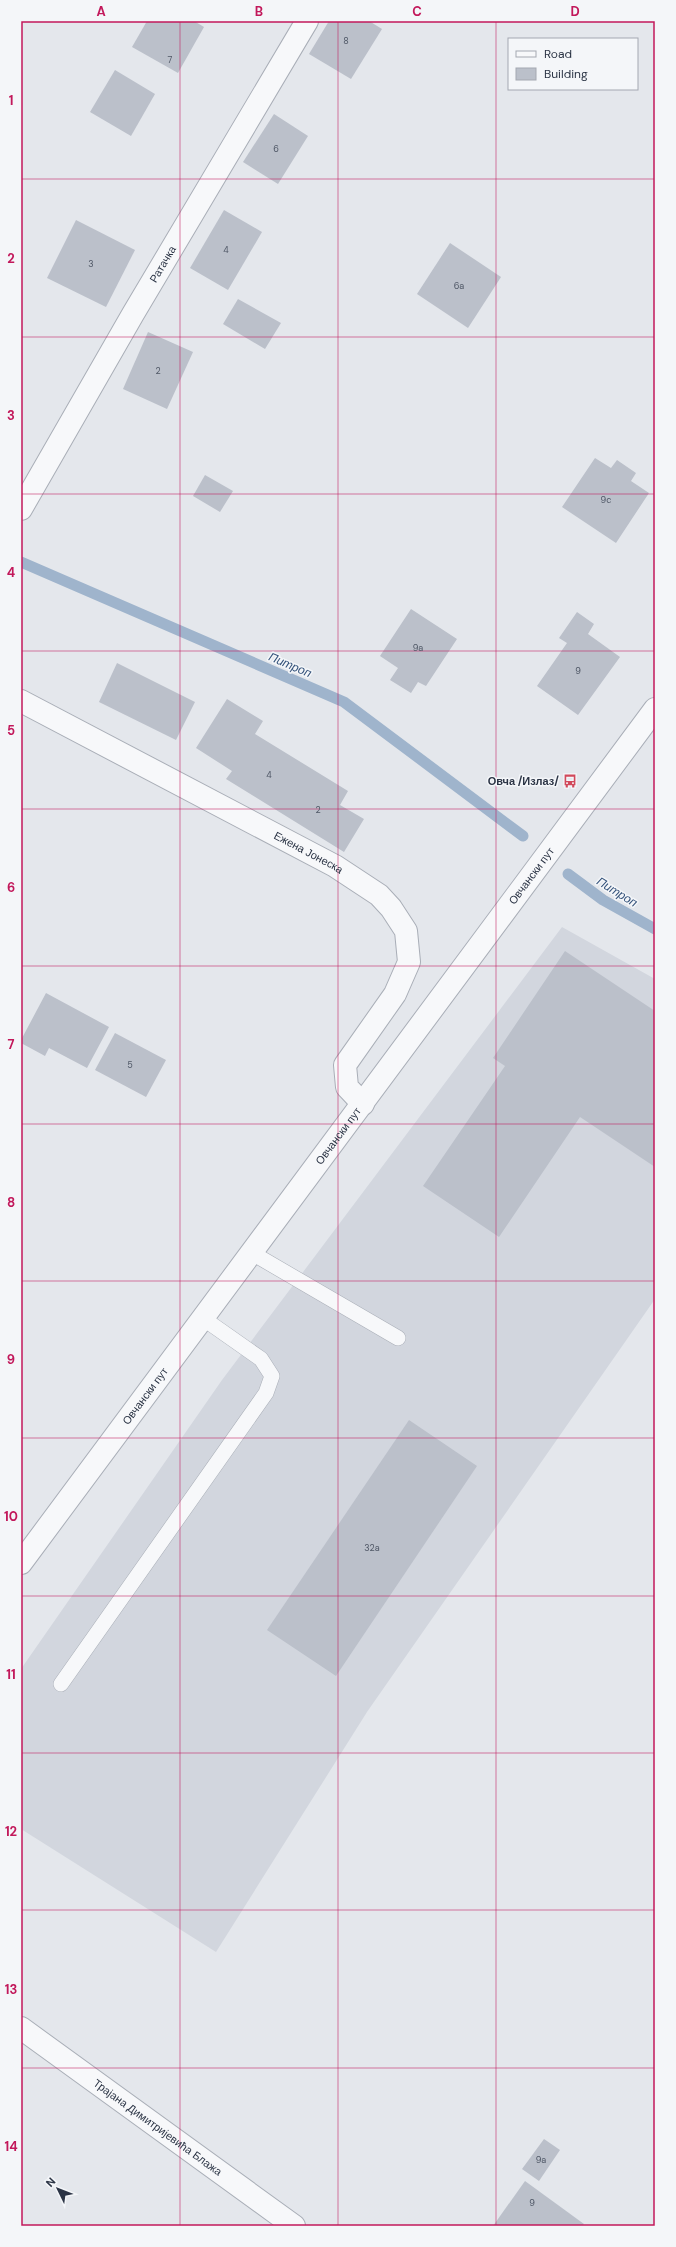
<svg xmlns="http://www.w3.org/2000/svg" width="676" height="2247" viewBox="0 0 676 2247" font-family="'DM Sans',sans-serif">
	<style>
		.built { fill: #d2d6de }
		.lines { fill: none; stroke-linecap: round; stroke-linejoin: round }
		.stream { stroke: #9fb4cc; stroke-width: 11 }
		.building { fill: #bbc0ca }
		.service-casing { stroke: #a9aeb7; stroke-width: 16 }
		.minor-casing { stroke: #a9aeb7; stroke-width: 24 }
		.tertiary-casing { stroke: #a9aeb7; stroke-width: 24 }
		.service { stroke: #f7f8fa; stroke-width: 15 }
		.minor { stroke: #f7f8fa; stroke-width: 22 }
		.tertiary { stroke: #f7f8fa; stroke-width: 22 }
		.grid { fill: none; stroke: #c2185b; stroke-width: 1; stroke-opacity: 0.55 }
		.labels { text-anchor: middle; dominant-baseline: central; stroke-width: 3; stroke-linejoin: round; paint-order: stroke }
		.number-label { font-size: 9px; fill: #4f5766 }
		.street-label { font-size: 11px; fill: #2b3445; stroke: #f4f6f9 }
		.poi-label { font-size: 11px; font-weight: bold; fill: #2b3445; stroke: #f4f6f9; text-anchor: end }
		.water-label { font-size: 12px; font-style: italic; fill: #34527a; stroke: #f4f6f9 }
		.neatline { fill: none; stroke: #c2185b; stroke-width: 1.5 }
		.grid-label { font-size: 13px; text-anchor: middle; font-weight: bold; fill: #c2185b }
	</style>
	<rect width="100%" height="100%" fill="#e4e7ec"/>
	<!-- built -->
	<path class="built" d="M562 927 655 979V1299L367 1712 216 1952 21 1829V1669L222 1380Z"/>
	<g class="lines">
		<!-- stream -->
		<g class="stream">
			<path d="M21 562 344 702 523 836"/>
			<path d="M568 874 603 900 655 929"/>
		</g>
	</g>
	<!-- building -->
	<g class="building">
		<path d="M147 21H194L204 27 178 73 132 47Z"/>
		<path d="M329 21H369L382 29 351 79 309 54Z"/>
		<path d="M115 70 155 94 131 136 90 112Z"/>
		<path d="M274 114 308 136 278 184 243 162Z"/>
		<path d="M224 210 262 232 228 290 190 268Z"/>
		<path d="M76 220 135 250 106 307 47 278Z"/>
		<path d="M450 243 501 277 468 328 417 294Z"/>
		<path d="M238 299 281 323 265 349 223 324Z"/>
		<path d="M148 332 193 352 167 409 123 389Z"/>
		<path d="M595 458 611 468 617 460 636 473 631 481 649 493 616 543 562 507Z"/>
		<path d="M205 475 233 491 220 512 193 496Z"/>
		<path d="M411 609 457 639 426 686 418 682 411 693 390 680 398 668 380 656Z"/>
		<path d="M577 612 594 624 588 634 620 657 578 715 537 686 567 643 559 638Z"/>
		<path d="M117 663 195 702 176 740 99 702Z"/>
		<path d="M227 699 263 721 255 734 348 791 340 805 364 819 344 852 226 779 232 771 196 748Z"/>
		<path d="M565 951 655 1011V1167L580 1117 499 1237 423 1186 505 1066 493 1058Z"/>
		<path d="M46 993 109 1027 87 1068 49 1048 45 1056 21 1043V1040Z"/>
		<path d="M115 1033 166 1060 146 1097 95 1070Z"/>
		<path d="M409 1420 477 1466 336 1676 267 1630Z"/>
		<path d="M544 2139 560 2150 539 2181 522 2169Z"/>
		<path d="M525 2181 584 2224 582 2226H493Z"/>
	</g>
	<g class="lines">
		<!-- service casing -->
		<g class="service-casing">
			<g id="service">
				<path d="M252 1253 398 1338"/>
				<path d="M61 1684 266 1393 272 1376 261 1359 204 1319"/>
			</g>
		</g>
		<!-- minor casing -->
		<g class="minor-casing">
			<g id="minor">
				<path id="s1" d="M21 509 133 314 307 21"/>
				<path id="s2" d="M21 701 335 866 379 895 391 908 406 931 409 962 395 994 345 1065 347 1087 363 1104"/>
				<path id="s3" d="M21 2028 294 2226"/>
			</g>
		</g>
		<!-- tertiary casing -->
		<g class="tertiary-casing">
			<g id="tertiary">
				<path id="s4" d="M21 1563 655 709"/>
			</g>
		</g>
		<!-- service -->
		<use href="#service" class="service"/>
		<!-- minor -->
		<use href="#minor" class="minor"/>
		<!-- tertiary -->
		<use href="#tertiary" class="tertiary"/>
	</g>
	<!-- grid -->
	<path class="grid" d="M180 21V2226M338 21V2226M496 21V2226M21 179H655M21 337H655M21 494H655M21 651H655M21 809H655M21 966H655M21 1124H655M21 1281H655M21 1438H655M21 1596H655M21 1753H655M21 1910H655M21 2068H655"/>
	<!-- icons -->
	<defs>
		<g id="bus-bare" transform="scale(1.08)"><path d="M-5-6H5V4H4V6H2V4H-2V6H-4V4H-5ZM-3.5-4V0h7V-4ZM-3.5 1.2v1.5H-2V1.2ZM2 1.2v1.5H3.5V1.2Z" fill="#d1495b" stroke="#f4f6f9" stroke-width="2.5" paint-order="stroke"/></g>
	</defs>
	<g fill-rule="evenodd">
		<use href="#bus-bare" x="570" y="781"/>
	</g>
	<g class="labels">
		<!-- number labels -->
		<g class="number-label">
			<text x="346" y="41">8</text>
			<text x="170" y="60">7</text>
			<text x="276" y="149">6</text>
			<text x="226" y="250">4</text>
			<text x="91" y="264">3</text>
			<text x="459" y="286">6a</text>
			<text x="158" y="371">2</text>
			<text x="606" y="500">9c</text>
			<text x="418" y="648">9a</text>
			<text x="578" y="671">9</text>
			<text x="269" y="775">4</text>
			<text x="318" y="810">2</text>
			<text x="130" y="1065">5</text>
			<text x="372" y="1548">32a</text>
			<text x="541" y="2160">9a</text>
			<text x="532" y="2203">9</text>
		</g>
		<!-- street labels -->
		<g class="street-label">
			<text stroke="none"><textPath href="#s1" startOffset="283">Ратачка</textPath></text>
			<text stroke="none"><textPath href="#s2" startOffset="325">Ежена Јонеска</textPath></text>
			<text stroke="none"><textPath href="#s4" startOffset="856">Овчански пут</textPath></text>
			<text stroke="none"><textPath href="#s4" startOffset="532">Овчански пут</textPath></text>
			<text stroke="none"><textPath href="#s4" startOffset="208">Овчански пут</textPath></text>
			<text stroke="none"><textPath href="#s3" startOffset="169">Трајана Димитријевића Блажа</textPath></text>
		</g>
		<!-- poi labels -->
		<g class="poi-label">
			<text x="559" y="781">Овча /Излаз/</text>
		</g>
		<!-- water labels -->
		<g class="water-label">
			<text transform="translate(290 665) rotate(23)">Питроп</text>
			<text transform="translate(617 892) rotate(32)">Питроп</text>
		</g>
	</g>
	<!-- border -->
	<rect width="676" height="2247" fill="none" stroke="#f4f6f9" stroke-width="44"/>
	<!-- legend -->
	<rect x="508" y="38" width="130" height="52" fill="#f4f6f9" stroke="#a4a8b1"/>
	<rect x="516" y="51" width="20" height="6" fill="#f7f8fa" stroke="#a4a8b1"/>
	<text x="544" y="58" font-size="12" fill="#2b3445">Road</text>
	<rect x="516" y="68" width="20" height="12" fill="#bbc0ca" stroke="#a4a8b1"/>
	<text x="544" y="78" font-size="12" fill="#2b3445">Building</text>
	<!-- north arrow -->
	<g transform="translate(58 2189) rotate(313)" stroke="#f4f6f9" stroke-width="3" paint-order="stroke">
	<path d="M0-3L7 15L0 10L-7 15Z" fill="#2b3445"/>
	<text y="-6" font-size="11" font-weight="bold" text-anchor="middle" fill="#2b3445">N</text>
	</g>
	<rect x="22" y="22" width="632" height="2203" class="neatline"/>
	<g class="grid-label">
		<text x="101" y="16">A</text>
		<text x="259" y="16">B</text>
		<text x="417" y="16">C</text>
		<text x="575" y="16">D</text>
		<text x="11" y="105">1</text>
		<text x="11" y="263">2</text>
		<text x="11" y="420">3</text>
		<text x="11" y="577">4</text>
		<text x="11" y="735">5</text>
		<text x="11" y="892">6</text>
		<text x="11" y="1049">7</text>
		<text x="11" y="1207">8</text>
		<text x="11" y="1364">9</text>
		<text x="11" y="1521">10</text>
		<text x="11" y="1679">11</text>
		<text x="11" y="1836">12</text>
		<text x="11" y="1994">13</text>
		<text x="11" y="2151">14</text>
	</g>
</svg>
